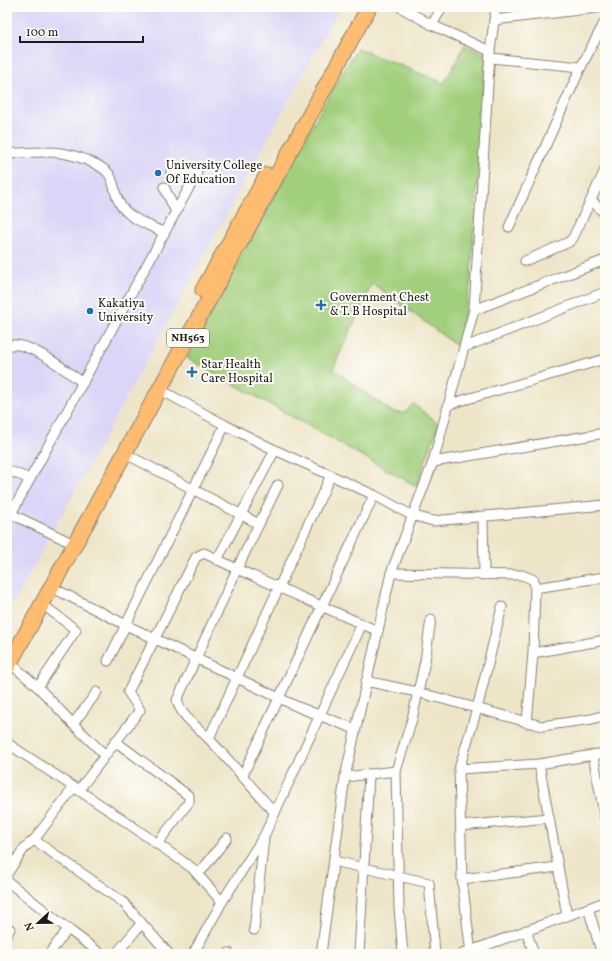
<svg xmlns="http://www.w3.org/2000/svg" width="612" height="961" viewBox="0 0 612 961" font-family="Vollkorn,serif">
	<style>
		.built { fill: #dad6f7 }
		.green { fill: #a2cf7c; stroke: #5f764c }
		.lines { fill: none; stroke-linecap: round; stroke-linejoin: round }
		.minor-casing { stroke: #858072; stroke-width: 11 }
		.trunk-casing { stroke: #858072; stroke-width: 17 }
		.minor { stroke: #fff; stroke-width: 9 }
		.trunk { stroke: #fdbc6f; stroke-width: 15 }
		.poi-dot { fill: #1f6fb2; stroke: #fdfcf7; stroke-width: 1.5 }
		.labels { text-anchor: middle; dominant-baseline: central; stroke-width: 4; stroke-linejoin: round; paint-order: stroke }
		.shield { fill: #fdfcf7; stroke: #605f5e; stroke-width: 1 }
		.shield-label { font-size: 11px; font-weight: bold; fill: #1c1c1c }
		.poi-label { font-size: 12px; fill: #1c1c1c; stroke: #fdfcf7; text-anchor: start }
	</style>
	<rect width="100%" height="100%" fill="#fdfcf7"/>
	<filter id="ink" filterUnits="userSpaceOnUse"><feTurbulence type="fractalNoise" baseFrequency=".025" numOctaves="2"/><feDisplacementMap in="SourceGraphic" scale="8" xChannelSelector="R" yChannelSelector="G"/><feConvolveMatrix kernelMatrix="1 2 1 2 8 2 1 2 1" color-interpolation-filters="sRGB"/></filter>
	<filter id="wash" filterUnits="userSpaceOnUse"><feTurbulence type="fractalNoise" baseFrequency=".012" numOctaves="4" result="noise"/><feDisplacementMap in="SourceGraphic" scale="16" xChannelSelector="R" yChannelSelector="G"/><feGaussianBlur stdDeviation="0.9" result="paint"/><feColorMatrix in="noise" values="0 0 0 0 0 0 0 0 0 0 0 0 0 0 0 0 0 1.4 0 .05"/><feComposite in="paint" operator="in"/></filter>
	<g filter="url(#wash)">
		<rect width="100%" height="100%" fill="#eee5c8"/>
		<!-- built -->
		<path class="built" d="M7 7H340L7 615Z"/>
		<!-- green -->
		<path class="green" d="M464 45 486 54 470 287 457 346 372 283 333 369 392 412 405 413 413 404 439 424 416 486 187 358 314 122 357 48 444 83 459 57Z"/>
	</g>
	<g filter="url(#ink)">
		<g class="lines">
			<!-- minor casing -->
			<g class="minor-casing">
				<g id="minor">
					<path d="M400 7 432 25 490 51"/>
					<path d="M494 20 605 7"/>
					<path d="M432 25 442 7"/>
					<path d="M491 58 581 67"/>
					<path d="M7 154C41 152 59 148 91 162 98 165 104 168 109 174 115 183 114 193 119 202 126 218 150 225 164 233"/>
					<path d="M164 187 176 212"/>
					<path d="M591 200 605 214"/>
					<path d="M509 227 581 67 605 21"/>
					<path d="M525 261 569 242 573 238 605 170"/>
					<path d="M474 310 605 260"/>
					<path d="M7 346C26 338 67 371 83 383"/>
					<path d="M465 347 605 292"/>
					<path d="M159 389 225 425 275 450 374 495 411 515 433 521 605 505"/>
					<path d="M450 404 605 359"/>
					<path d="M124 453 259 524"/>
					<path d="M433 462 605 433"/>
					<path d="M7 470 30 479"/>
					<path d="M7 512 74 544"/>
					<path d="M11 514 197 173 183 169 171 172"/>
					<path d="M483 516 484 575"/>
					<path d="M217 560 275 450"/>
					<path d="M391 573 522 575 534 580 535 588 533 653 527 723"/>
					<path d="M51 587 126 625 298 707 355 729"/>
					<path d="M535 588 605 577"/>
					<path d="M533 653 605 640"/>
					<path d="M108 661 225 425"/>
					<path d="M10 663 38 687 73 724 97 692"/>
					<path d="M366 681 417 692 542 726 592 719 605 715"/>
					<path d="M38 687 76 630 42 604"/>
					<path d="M73 724 105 755"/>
					<path d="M209 738 331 475"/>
					<path d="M115 741 189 796V802L157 844"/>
					<path d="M7 743 119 817 192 868 222 902"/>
					<path d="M593 755 605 819"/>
					<path d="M539 764 567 915"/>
					<path d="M459 769 539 764 605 753"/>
					<path d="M242 777 374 495"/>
					<path d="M345 777 396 771"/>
					<path d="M79 790 140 710 128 692 196 557 204 553 237 569 278 485"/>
					<path d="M275 813C253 789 232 763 209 739 198 727 181 717 177 700L237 569 378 631"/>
					<path d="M461 826 549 818"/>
					<path d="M34 840 74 787"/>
					<path d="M334 861 429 883 435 954"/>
					<path d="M7 874 25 847 34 840 123 902 169 954"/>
					<path d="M198 875 227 838"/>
					<path d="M462 879 558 867"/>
					<path d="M7 881 68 929 49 954"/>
					<path d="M588 908 602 954"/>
					<path d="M68 929 101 954"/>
					<path d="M254 930 264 838"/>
					<path d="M526 930 534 954"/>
					<path d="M7 934 10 929"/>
					<path d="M116 954 141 924"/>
					<path d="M193 954 222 902 264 836 362 624"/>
					<path d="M229 954V953"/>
					<path d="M321 954 345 777 391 573 433 462 474 310 490 51 496 7"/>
					<path d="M359 954 369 774"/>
					<path d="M403 954 399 908 396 771 412 719 425 661 431 619"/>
					<path d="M462 954 605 902"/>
					<path d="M471 954 462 879 459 769 477 709 502 607"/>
				</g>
			</g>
			<!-- trunk casing -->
			<g class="trunk-casing">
				<g id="trunk">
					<path d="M203 290 267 175"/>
					<path d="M7 668 369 7"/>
				</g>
			</g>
			<!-- minor -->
			<use href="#minor" class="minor"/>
			<!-- trunk -->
			<use href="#trunk" class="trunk"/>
		</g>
	</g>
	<!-- markers -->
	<g class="poi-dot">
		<circle cx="158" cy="173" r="4"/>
		<path d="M319 299h4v4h4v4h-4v4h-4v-4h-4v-4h4z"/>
		<circle cx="90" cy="311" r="4"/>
		<path d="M190 366h4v4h4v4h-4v4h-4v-4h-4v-4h4z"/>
	</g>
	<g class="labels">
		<!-- shield labels -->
		<rect class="shield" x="167" y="329" width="42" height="18" rx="3"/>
		<g class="shield-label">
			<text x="188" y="338">NH563</text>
		</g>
		<!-- poi labels -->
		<g class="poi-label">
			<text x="166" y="166">University College<tspan x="166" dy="14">Of Education</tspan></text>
			<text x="330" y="298">Government Chest<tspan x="330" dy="14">&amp; T. B Hospital</tspan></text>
			<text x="98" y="304">Kakatiya<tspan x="98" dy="14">University</tspan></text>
			<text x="201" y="365">Star Health<tspan x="201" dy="14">Care Hospital</tspan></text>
		</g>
	</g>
	<!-- margin -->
	<rect width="612" height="961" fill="none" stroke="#fdfcf7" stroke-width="24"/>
	<!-- north arrow -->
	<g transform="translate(38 923) rotate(248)" stroke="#fdfcf7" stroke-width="3" paint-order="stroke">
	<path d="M0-3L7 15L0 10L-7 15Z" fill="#1c1c1c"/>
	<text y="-6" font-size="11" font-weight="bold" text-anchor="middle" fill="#1c1c1c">N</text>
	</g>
	<!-- scale -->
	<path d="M20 36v6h123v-6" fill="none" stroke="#1c1c1c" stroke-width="2"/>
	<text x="26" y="36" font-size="12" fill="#1c1c1c" stroke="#fdfcf7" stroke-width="3" paint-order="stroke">100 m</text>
</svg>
